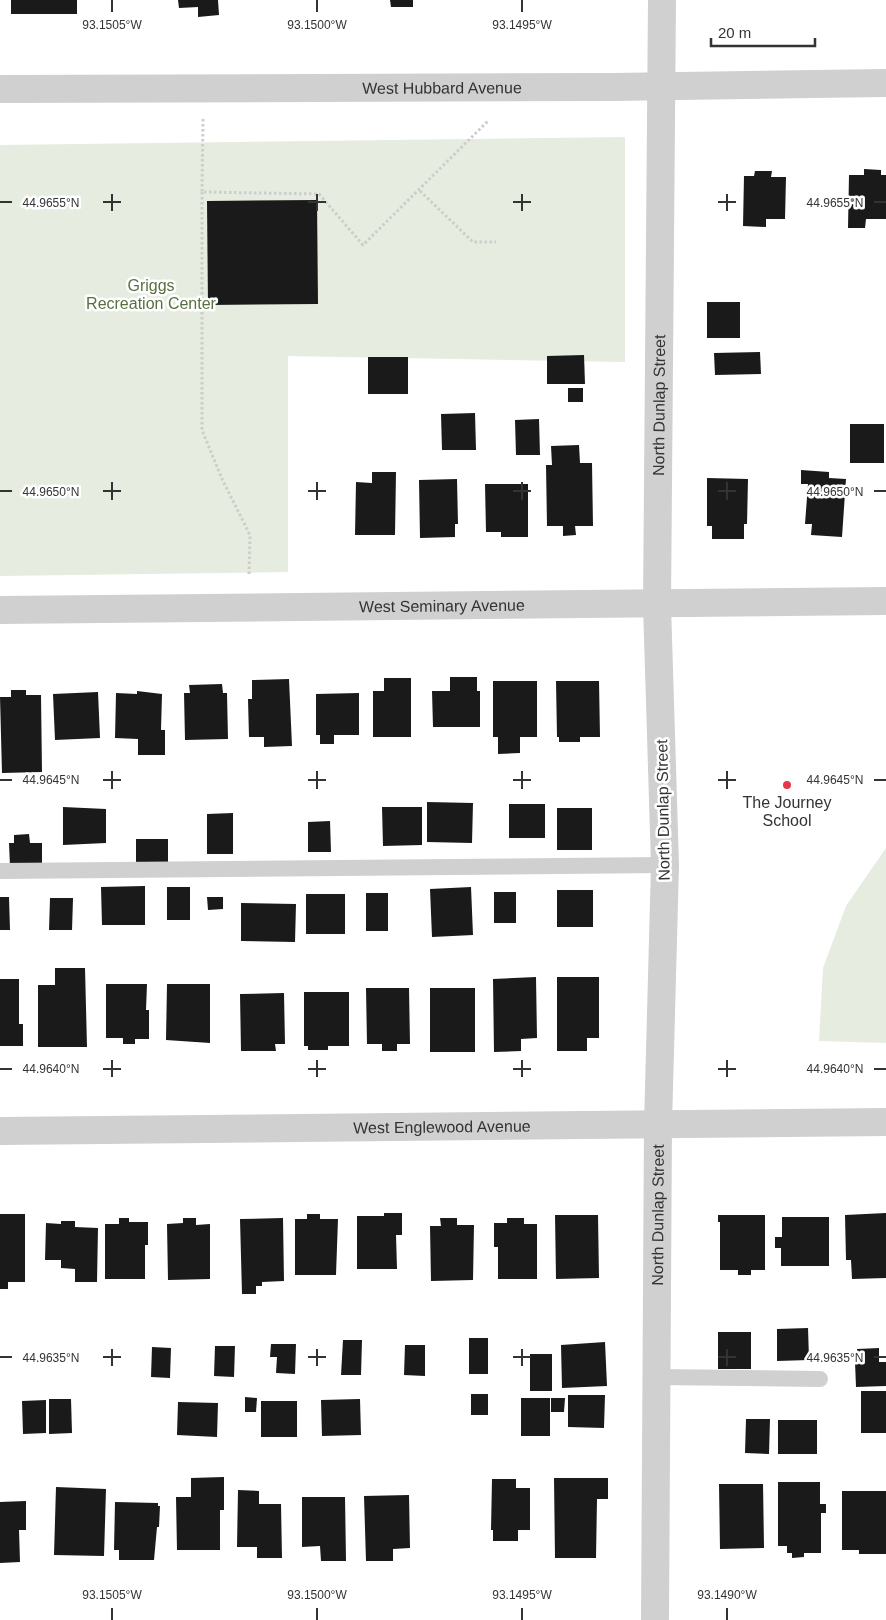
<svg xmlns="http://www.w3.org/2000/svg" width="886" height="1620" viewBox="0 0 886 1620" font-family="Arial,sans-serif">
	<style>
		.green { fill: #e6ecdf }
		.building { fill: #1a1a1a }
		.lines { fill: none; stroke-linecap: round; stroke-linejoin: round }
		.path { stroke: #cdcdcd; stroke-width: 3; stroke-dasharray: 2.5 2.5; stroke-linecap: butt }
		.lane { stroke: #d0d0d0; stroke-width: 16 }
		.street { stroke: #d0d0d0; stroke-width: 28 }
		.ticks { fill: none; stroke: #333; stroke-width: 2 }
		.poi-dot { fill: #e63946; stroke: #fff; stroke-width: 2 }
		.labels { text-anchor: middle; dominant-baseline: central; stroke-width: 5; stroke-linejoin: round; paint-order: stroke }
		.street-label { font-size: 16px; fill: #333; stroke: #fff }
		.park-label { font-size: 16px; fill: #56703f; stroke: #fff }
		.poi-label { font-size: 16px; fill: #333; stroke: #fff }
		.ticks-label { font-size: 12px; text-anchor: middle; fill: #333; stroke: #fff; stroke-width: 5; stroke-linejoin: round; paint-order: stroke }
	</style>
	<rect width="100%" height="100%" fill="#fff"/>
	<!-- green -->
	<g class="green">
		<path d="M625 137V362L288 356V572L0 576V145Z"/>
		<path d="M886 848V1043L819 1041 823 968 846 906Z"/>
	</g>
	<!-- building -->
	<g class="building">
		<rect x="11" y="0" width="66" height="14"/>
		<path d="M178 0H218L219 15 198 17V7L179 8Z"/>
		<path d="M390 0H413V7H391Z"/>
		<path d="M864 169 881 170V175H886V219H866L865 228H848L849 175H864Z"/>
		<path d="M755 171H772L771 177H786L785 219H766V227L743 226 744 176H754Z"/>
		<path d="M317 200 318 304 208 305 207 201Z"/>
		<rect x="707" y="302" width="33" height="36"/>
		<path d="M760 352 761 374 715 375 714 353Z"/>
		<path d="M584 355 585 384H547V356Z"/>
		<rect x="368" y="357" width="40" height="37"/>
		<rect x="568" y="388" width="15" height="14"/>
		<path d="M475 413 476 450H442L441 414Z"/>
		<path d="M539 419 540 455H516L515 420Z"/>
		<rect x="850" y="424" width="34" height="39"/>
		<path d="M579 445 580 463H592L593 526H575L576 535 563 536V526H547L546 465H552L551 446Z"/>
		<path d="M801 470 829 472V478L846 479 842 537 811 535 812 524H805L808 484H801Z"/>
		<path d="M372 472H396L395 535H355L356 482 372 483Z"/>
		<path d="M707 478 748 479 747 524H744V539H712V526H707Z"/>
		<path d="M457 479 458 524H455V537L420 538 419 480Z"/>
		<path d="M485 484H528V537H501V532H486Z"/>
		<path d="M450 677H477V691H480V727H433L432 691H450Z"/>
		<path d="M384 678H411V737H373V691H384Z"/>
		<path d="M289 679 292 746 264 747V737H249L248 699H252V680Z"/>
		<path d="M493 681H537V737H520V753L498 754V737H493Z"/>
		<path d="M556 681H599L600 737H580V742H559V737H557Z"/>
		<path d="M222 684 223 693H227L228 739 185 740 184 693H190L189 685Z"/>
		<path d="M11 690H26V695H41L42 772 2 773 0 697H11Z"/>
		<path d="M137 691 162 694 161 730H165V755H138V739L115 738 116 693 137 694Z"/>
		<path d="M98 692 100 738 55 740 53 694Z"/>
		<path d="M359 693V735H334V744H320V735H316V694Z"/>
		<path d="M427 802 473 803 472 843 427 842Z"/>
		<rect x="509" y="804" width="36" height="34"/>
		<path d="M63 807 106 809V843L63 845Z"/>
		<path d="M382 807H422V845L383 846Z"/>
		<rect x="557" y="808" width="35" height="42"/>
		<path d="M233 813V854H207V814Z"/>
		<path d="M330 821 331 852H308V822Z"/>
		<path d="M29 834 30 843H42V867H10L9 843H14V835Z"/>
		<rect x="136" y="839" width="32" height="24"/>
		<path d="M145 886V925H102L101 887Z"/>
		<rect x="167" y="887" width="23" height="33"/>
		<path d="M471 887 473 935 432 937 430 889Z"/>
		<rect x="557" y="890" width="36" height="37"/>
		<rect x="494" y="892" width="22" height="31"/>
		<rect x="366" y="893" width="22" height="38"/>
		<rect x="306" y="894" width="39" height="40"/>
		<path d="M0 897H9L10 930H0Z"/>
		<path d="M207 897H223V909L208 910Z"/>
		<path d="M50 898H73L72 930H49Z"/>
		<path d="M241 903 296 904 295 942 241 941Z"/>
		<path d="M55 968H85L87 1047H38V985H55Z"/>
		<path d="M536 977 537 1038 521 1039V1051L494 1052 493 979Z"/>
		<path d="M557 977H599V1038H587V1051H557Z"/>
		<path d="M0 979H19V1024H23V1046H0Z"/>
		<path d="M106 984H147L146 1010H149V1039H135V1044H123V1038H106Z"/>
		<path d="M167 984H210V1043L166 1040Z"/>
		<path d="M366 988H409L410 1044H397V1051H382V1044H367Z"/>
		<rect x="430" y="988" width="45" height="64"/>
		<path d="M304 992H349V1046H328V1050H308V1046H304Z"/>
		<path d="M284 993 285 1044H275L276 1051H241L240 994Z"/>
		<path d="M384 1213H402V1235H396L397 1269H357V1216H384Z"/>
		<path d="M886 1213V1278L852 1279 851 1260H846L845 1215Z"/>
		<path d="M0 1214H25V1282H8V1289H0Z"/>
		<path d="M307 1214H320V1219H338L336 1275H295V1219H307Z"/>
		<path d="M555 1215H598L599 1278 556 1279Z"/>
		<path d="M718 1215H765V1270H751V1275H738V1270H720V1222H718Z"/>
		<path d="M782 1217H829V1266H781V1248H775V1237H782Z"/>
		<path d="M119 1218H129V1222H148V1245H145V1279H105V1224H119Z"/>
		<path d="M183 1218H196V1225L210 1224V1279L168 1280 167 1224 183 1223Z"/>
		<path d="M283 1218 284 1281 262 1282V1286H256V1294H242L240 1219Z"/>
		<path d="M440 1218H457V1225H474L473 1280 431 1281 430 1226H441Z"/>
		<path d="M507 1218H524V1224H537V1279H498V1247H494V1223H507Z"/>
		<path d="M61 1221H75V1227L98 1228 97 1282H75V1269L61 1268V1260H45L46 1223 61 1224Z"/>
		<path d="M808 1328 809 1360 777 1361V1329Z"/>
		<rect x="718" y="1332" width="33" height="37"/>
		<rect x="469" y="1338" width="19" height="36"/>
		<path d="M343 1340H362L361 1375H341Z"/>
		<path d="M605 1342 607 1386 562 1388 561 1345Z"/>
		<path d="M271 1344H296L295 1374 276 1373 277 1357H270Z"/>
		<path d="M405 1345H425V1376L404 1375Z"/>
		<path d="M215 1346H235L234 1377 214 1376Z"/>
		<path d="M152 1347 171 1348 170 1378 151 1377Z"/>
		<path d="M879 1348V1362H886V1386L856 1387 855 1362H857V1349Z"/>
		<rect x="530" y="1354" width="22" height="37"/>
		<rect x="861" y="1391" width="25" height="42"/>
		<rect x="471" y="1394" width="17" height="21"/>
		<path d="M568 1395H605L604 1428 568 1427Z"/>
		<path d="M245 1397 257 1398 256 1412H245Z"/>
		<rect x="521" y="1398" width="29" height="38"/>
		<path d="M551 1398H565L564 1412H551Z"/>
		<path d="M49 1399H71L72 1433 49 1434Z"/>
		<path d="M360 1399 361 1435 322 1436 321 1400Z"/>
		<path d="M46 1400V1433L23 1434 22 1401Z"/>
		<rect x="261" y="1401" width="36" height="36"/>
		<path d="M178 1402 218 1403 217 1437 177 1435Z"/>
		<path d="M746 1419H770L769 1454 745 1453Z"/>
		<rect x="778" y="1420" width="39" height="34"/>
		<path d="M224 1477V1510H220V1550H177L176 1497H191V1478Z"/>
		<path d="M554 1478H608V1499H597L596 1558H555Z"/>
		<path d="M492 1479H516V1488H530V1530H518V1541H493V1530H491Z"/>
		<path d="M778 1482H820V1504H826V1513H821V1553H804V1557L792 1558V1553H787V1546H778Z"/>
		<path d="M719 1484H763L764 1548 720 1549Z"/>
		<path d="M56 1487 106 1489 104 1556 54 1555Z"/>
		<path d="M238 1490 259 1491V1504H281L282 1558H257V1547H237Z"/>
		<path d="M842 1491H886V1554H859V1550H842Z"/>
		<path d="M409 1495 410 1548 393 1549V1561H366L364 1496Z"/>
		<path d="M302 1497H345L346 1561H321L320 1546 302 1547Z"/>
		<path d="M26 1501V1530H19L20 1562 0 1563V1502Z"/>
		<path d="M115 1502 158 1503V1506H160L159 1527H157L154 1560H119V1550H114Z"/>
	</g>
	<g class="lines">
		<!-- path -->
		<g class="path">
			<path d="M203 119 202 192 319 194 363 245 489 120"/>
			<path d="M420 191 473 242H496"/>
			<path d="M202 192V430L222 479 250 535 249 576"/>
		</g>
		<!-- lane -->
		<g class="lane">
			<path d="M0 871 665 865"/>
			<path d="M657 1377 820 1379"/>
		</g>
		<!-- street -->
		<g class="street">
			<path id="s1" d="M0 89 612 87 886 83"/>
			<path id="s2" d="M0 610 886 601"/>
			<path id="s3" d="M0 1131 886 1122"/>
			<path id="s4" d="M655 1620 658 1125 665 865 657 605 662 0"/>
		</g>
	</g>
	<!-- ticks -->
	<path class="ticks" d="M112 0V12M317 0V12M522 0V12M112 194V211M317 194V211M522 194V211M727 194V211M0 202H12M103 202H121M308 202H326M513 202H531M718 202H736M874 202H886M112 482V500M317 482V500M522 482V500M727 482V500M0 491H12M103 491H121M308 491H326M513 491H531M718 491H736M874 491H886M112 771V789M317 771V789M522 771V789M727 771V789M0 780H12M103 780H121M308 780H326M513 780H531M718 780H736M874 780H886M112 1060V1077M317 1060V1077M522 1060V1077M727 1060V1077M0 1069H12M103 1069H121M308 1069H326M513 1069H531M718 1069H736M874 1069H886M112 1349V1366M317 1349V1366M522 1349V1366M727 1349V1366M0 1357H12M103 1357H121M308 1357H326M513 1357H531M718 1357H736M874 1357H886M112 1608V1620M317 1608V1620M522 1608V1620M727 1608V1620"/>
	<!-- markers -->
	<circle class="poi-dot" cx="787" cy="785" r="5"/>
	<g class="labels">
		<!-- street labels -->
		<g class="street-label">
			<text stroke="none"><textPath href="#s1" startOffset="442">West Hubbard Avenue</textPath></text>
			<text stroke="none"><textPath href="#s4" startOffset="1215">North Dunlap Street</textPath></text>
			<text stroke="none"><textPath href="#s2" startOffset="442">West Seminary Avenue</textPath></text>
			<text transform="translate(663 810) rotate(-91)">North Dunlap Street</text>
			<text stroke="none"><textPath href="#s3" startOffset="442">West Englewood Avenue</textPath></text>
			<text stroke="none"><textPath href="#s4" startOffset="405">North Dunlap Street</textPath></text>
		</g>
		<!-- park labels -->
		<g class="park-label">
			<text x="151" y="285">Griggs<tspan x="151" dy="18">Recreation Center</tspan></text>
		</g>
		<!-- poi labels -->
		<g class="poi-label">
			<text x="787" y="802">The Journey<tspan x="787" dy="18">School</tspan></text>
		</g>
	</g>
	<g class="ticks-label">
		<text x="112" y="29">93.1505°W</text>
		<text x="317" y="29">93.1500°W</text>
		<text x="522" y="29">93.1495°W</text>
		<text x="51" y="207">44.9655°N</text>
		<text x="835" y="207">44.9655°N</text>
		<text x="51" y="496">44.9650°N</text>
		<text x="835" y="496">44.9650°N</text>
		<text x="51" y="784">44.9645°N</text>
		<text x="835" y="784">44.9645°N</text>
		<text x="51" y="1073">44.9640°N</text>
		<text x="835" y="1073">44.9640°N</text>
		<text x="51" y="1362">44.9635°N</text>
		<text x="835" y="1362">44.9635°N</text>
		<text x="112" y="1599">93.1505°W</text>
		<text x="317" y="1599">93.1500°W</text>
		<text x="522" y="1599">93.1495°W</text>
		<text x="727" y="1599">93.1490°W</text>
	</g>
	<!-- scale -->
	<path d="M711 38v8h104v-8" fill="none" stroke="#333333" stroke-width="2.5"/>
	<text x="718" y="38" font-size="15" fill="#333333" stroke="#ffffff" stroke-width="4" paint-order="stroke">20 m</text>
</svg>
